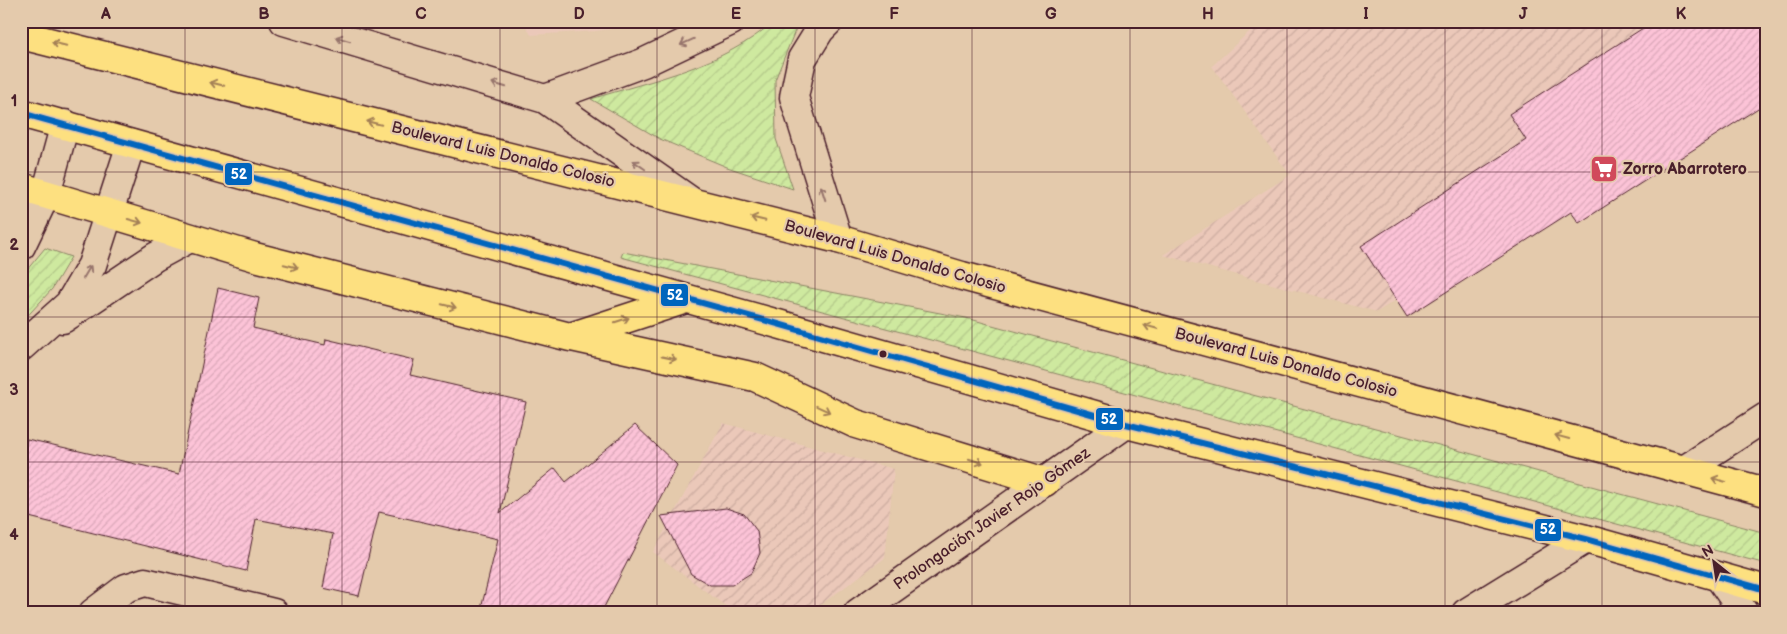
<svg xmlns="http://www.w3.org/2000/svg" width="1787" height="634" viewBox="0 0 1787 634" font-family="'Balsamiq Sans',sans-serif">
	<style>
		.built { fill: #ebc8b9 }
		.industrial { fill: url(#industrial-furrows) }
		.garden { fill: url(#garden-furrows); stroke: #8c8465 }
		.building { fill: url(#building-hatch); stroke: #4a1f2b }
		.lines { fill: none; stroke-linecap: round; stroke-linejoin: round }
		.minor-casing { stroke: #4a1f2b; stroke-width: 31 }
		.major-casing { stroke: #4a1f2b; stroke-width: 31 }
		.minor { stroke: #e4caac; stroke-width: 28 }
		.major { stroke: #fde080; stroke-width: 28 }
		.bus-1-casing { stroke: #e4caac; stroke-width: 10 }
		.bus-1 { stroke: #0065bd; stroke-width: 6 }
		.oneway { stroke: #97746c }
		.oneway2 { stroke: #a48056 }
		.grid { fill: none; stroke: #4a1f2b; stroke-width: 1; stroke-opacity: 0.55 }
		.bus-dot { fill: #4a1f2b; stroke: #e4caac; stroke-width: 2 }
		.labels { text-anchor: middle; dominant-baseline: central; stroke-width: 4.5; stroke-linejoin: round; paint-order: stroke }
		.street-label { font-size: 16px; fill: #4a1f2b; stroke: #e4caac }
		.poi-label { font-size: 16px; font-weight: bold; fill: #4a1f2b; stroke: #e4caac; text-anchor: start }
		.line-badge { stroke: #e4caac; stroke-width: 2 }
		.badge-label { font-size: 14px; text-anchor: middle; font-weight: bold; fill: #fff }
		.neatline { fill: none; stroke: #4a1f2b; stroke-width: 2 }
		.grid-label { font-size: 16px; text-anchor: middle; font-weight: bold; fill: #4a1f2b }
	</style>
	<defs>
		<pattern id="industrial-furrows" width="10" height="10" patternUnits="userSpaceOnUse" patternTransform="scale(1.25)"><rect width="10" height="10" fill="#ebc8b9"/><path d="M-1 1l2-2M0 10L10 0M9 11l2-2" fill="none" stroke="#cbab9f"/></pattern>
		<pattern id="garden-furrows" width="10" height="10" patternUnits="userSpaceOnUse" patternTransform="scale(1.25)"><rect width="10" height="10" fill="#cee99f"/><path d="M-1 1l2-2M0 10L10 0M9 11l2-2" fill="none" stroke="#b2c789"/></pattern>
		<pattern id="building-hatch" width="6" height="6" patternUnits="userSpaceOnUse" patternTransform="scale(1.25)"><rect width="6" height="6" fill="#fcc3d7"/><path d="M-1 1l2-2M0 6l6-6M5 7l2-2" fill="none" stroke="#daa7b9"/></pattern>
	</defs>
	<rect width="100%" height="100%" fill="#e4caac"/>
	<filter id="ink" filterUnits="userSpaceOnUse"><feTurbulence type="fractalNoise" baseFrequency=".02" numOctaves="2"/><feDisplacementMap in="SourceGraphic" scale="10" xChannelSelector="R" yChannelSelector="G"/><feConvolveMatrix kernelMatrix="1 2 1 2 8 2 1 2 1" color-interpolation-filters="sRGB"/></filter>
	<g filter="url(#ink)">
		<!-- built -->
		<path class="built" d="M523 21H657L658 22 596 31 531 35Z"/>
		<!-- industrial -->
		<g class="industrial">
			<path d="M1261 21H1766V67L1377 312 1163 255 1290 175 1212 66Z"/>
			<path d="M723 423 894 469 885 558 809 613H735L653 552Z"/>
		</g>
		<!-- garden -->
		<g class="garden">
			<path d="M774 21H799L775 80 776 139 793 189 727 167 660 139 591 99C653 80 724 66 774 21Z"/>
			<path d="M45 248 71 257 52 289 21 323V277Z"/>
			<path d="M623 252 966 318 1766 533V564L621 257Z"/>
		</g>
		<!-- building -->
		<g class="building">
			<path d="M1654 21H1766V103L1579 223 1571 212 1407 317 1361 246 1526 140 1509 114Z"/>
			<path d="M218 288 259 298 253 328 325 345 326 339 414 360 410 375 526 402 500 513 555 468 566 482 635 425 677 465 601 613H480L498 539 379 512 359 596 323 588 333 534 256 519 246 571 21 515V465L27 439 179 474Z"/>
			<path d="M726 508 744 514 757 531 760 553 751 573 732 585H710L691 574 661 516Z"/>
		</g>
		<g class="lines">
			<!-- minor casing -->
			<g class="minor-casing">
				<g id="minor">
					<path d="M284 21 545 99 692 202"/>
					<path d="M829 21 820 30 802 59 794 97 838 239"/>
					<path d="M545 99 643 63 731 21"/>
					<path d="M21 246 46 194 65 124"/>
					<path d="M63 319 155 257 190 238"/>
					<path d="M21 347 69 304 92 265 131 144"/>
					<path d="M1684 470 1766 417"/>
					<path d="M1719 577 1744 613"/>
					<path d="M93 613 126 588 145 582 274 613"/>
					<path d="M858 613 1126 424"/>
					<path d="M1466 613 1586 539"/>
				</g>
			</g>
			<!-- major casing -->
			<g class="major-casing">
				<g id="major">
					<path d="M21 35 838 239 962 276 1766 492"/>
					<path d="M21 113 778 324 1126 424 1586 539 1766 590"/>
					<path d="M21 187 255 257 570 337 686 299"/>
					<path d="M572 337 755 377 856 424 1045 482"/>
				</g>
			</g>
			<!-- minor -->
			<use href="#minor" class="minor"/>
			<!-- major -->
			<use href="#major" class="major"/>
			<!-- bus-1 casing -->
			<g class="bus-1-casing">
				<path id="bus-1" d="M21 113 778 324 1126 424 1586 539 1766 590"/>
			</g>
			<!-- bus-1 -->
			<use href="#bus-1" class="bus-1"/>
		</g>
		<!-- one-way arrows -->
		<defs><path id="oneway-shaft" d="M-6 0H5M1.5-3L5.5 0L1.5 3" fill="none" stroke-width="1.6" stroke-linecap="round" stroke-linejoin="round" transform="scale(1.25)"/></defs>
		<g class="oneway">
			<use href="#oneway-shaft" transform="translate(343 39) rotate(-163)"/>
			<use href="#oneway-shaft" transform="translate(687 42) rotate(155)"/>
			<use href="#oneway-shaft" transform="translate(499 85) rotate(-163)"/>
			<use href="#oneway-shaft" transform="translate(639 165) rotate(-145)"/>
			<use href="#oneway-shaft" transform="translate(823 193) rotate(-108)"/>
			<use href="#oneway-shaft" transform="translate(87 272) rotate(-59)"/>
		</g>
		<g class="oneway2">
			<use href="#oneway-shaft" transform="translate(59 44) rotate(-166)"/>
			<use href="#oneway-shaft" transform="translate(217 84) rotate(-166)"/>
			<use href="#oneway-shaft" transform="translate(374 123) rotate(-166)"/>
			<use href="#oneway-shaft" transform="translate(758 219) rotate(-166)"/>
			<use href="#oneway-shaft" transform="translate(135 221) rotate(15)"/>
			<use href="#oneway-shaft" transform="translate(291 266) rotate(14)"/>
			<use href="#oneway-shaft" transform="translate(449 306) rotate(14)"/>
			<use href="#oneway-shaft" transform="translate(622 320) rotate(-18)"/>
			<use href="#oneway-shaft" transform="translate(1151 327) rotate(-165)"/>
			<use href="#oneway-shaft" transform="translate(669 358) rotate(12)"/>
			<use href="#oneway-shaft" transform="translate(823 409) rotate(25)"/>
			<use href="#oneway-shaft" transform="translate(1562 437) rotate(-165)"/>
			<use href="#oneway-shaft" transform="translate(976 461) rotate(17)"/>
			<use href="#oneway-shaft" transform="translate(1719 480) rotate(-165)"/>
		</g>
	</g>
	<!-- grid -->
	<path class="grid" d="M185 21V613M342 21V613M500 21V613M657 21V613M815 21V613M972 21V613M1130 21V613M1287 21V613M1445 21V613M1602 21V613M21 172H1766M21 317H1766M21 462H1766"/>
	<!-- icons -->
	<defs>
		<g id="supermarket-square" transform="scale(1.4375)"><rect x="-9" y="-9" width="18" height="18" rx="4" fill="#d1495b" stroke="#e4caac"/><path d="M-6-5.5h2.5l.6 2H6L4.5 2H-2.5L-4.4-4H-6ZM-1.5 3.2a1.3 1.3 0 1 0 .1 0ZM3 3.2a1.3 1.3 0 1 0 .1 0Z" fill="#fff"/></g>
	</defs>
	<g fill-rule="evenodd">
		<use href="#supermarket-square" x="1604" y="169"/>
	</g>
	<!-- markers -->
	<circle class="bus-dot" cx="883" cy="354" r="4.5"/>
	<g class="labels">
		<!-- street labels -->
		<g class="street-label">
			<text transform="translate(503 155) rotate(14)">Boulevard Luis Donaldo Colosio</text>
			<text transform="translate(895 257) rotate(16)">Boulevard Luis Donaldo Colosio</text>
			<text transform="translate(1286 363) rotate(15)">Boulevard Luis Donaldo Colosio</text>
			<text transform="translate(992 519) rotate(-35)">Prolongación Javier Rojo Gómez</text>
		</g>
		<!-- poi labels -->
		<g class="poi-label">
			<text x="1623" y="169">Zorro Abarrotero</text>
		</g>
	</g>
	<g class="line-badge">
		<rect x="224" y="162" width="29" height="24" rx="5" fill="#0065bd"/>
		<rect x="660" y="283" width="29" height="24" rx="5" fill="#0065bd"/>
		<rect x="1095" y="407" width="29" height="24" rx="5" fill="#0065bd"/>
		<rect x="1534" y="518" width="28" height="24" rx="5" fill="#0065bd"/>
	</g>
	<g class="badge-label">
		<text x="239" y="179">52</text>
		<text x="675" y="300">52</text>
		<text x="1109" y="424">52</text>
		<text x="1548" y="534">52</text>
	</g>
	<!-- margin -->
	<rect width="1787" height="634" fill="none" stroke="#e4caac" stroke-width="55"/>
	<!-- north arrow -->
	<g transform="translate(1714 562) rotate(330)" stroke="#e4caac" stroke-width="4" paint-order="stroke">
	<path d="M0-4L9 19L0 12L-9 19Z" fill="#4a1f2b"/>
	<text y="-8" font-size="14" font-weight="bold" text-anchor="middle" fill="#4a1f2b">N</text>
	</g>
	<rect x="28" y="28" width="1732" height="578" class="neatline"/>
	<g class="grid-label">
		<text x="106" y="19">A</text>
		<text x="264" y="19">B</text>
		<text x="421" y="19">C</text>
		<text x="579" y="19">D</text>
		<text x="736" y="19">E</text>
		<text x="894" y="19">F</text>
		<text x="1051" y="19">G</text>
		<text x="1208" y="19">H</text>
		<text x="1366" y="19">I</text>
		<text x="1523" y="19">J</text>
		<text x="1681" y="19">K</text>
		<text x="14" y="106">1</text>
		<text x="14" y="250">2</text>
		<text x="14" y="395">3</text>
		<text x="14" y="540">4</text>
	</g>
</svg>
